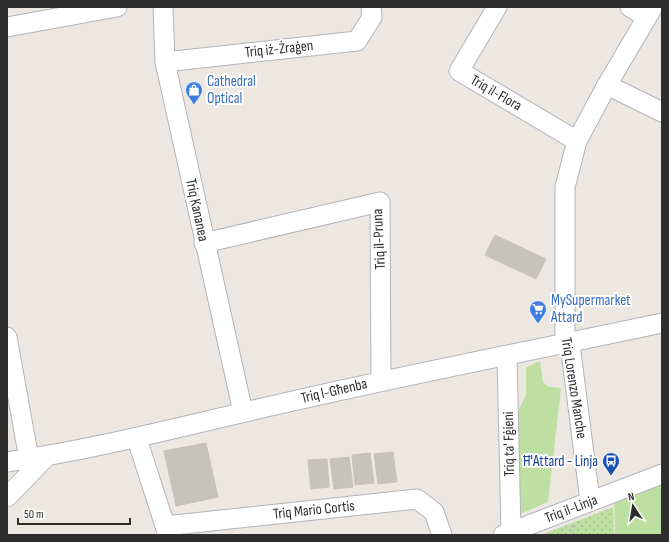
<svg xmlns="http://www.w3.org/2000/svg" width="669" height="542" viewBox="0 0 669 542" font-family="'Sofia Sans Condensed',sans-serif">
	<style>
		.grass { fill: #bde0a2 }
		.garden { fill: url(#garden-dots) }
		.building { fill: #c6c2bc; stroke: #c9c2ba }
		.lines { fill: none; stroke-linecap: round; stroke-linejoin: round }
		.minor-casing { stroke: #b1b4bc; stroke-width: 21 }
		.path { stroke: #c4c4c4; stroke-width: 2.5; stroke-dasharray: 3 2; stroke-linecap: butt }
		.minor { stroke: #fff; stroke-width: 19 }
		.labels { text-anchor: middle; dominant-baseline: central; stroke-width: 4; stroke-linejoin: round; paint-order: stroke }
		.street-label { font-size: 15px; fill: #2d2d2d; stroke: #fff }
		.shop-label { font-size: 15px; fill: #366cbe; stroke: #fff; text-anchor: start }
		.transit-label { font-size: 15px; fill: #164399; stroke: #fff; text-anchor: end }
	</style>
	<defs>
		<pattern id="garden-dots" width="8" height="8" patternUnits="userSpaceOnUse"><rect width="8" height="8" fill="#bde0a2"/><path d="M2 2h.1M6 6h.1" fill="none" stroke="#a3c08c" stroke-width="1.8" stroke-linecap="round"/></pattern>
	</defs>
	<rect width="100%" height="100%" fill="#ede7e1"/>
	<!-- grass -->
	<g class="grass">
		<path d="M540 361 543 382 549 387 561 388 548 502 518 515 511 426 526 395V367Z"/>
		<path d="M662 482V535H615L614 502Z"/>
	</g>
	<!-- garden -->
	<path class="garden" d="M613 507 614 535H546V533Z"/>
	<!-- building -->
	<g class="building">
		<path d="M495 235 546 259 536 279 485 255Z"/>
		<path d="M206 443 218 497 176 506 164 451Z"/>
		<path d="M393 452 397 482 378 484 374 454Z"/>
		<path d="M370 453 374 483 355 485 352 455Z"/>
		<path d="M349 457 353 487 334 489 330 459Z"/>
		<path d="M327 459 329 487 311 489 308 460Z"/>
	</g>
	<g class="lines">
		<!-- minor casing -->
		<g class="minor-casing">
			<g id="minor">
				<path d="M163 7 165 62 243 412"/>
				<path d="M497 7 459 71 577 141"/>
				<path d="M630 7 646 17"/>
				<path d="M7 27 117 7"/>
				<path d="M165 62 357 41 372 17 371 7"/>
				<path d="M607 85 662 112"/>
				<path d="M204 243 380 202 381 381"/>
				<path d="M7 337 29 459"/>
				<path d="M507 356 511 532"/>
				<path d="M137 439 168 535"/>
				<path d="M7 462C104 448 198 422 293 401 416 373 539 349 662 323"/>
				<path d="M7 497 48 455"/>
				<path d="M590 501 571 352 565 343V187L577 141 607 85 653 7"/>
				<path d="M165 526 417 499 434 512 442 535"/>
				<path d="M503 535 662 474"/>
			</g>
		</g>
		<!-- path -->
		<path class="path" d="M572 525 573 535"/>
		<!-- minor -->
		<use href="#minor" class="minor"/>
	</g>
	<!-- icons -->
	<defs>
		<g id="shop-pin" transform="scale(0.9)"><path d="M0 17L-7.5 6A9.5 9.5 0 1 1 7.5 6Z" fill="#3f7fe0" stroke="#fff"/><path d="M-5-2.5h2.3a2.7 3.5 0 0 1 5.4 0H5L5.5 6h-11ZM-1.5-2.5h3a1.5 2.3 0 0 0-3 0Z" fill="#fff"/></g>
		<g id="supermarket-pin" transform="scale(0.9)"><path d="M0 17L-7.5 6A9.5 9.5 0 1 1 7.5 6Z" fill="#3f7fe0" stroke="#fff"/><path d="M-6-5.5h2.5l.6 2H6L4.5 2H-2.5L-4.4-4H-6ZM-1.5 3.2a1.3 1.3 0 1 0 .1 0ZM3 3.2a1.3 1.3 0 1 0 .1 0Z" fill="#fff"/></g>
		<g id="bus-pin" transform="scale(0.9)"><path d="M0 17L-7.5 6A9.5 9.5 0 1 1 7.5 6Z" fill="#1a4fb4" stroke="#fff"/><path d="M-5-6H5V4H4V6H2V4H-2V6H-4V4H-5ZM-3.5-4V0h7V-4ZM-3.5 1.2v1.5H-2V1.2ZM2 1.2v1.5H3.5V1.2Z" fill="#fff"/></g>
	</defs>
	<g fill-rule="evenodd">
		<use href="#shop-pin" x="194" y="90"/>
		<use href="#supermarket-pin" x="538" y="309"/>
		<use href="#bus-pin" x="611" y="461"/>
	</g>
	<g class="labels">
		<!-- street labels -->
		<g class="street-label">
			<text transform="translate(279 49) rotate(-6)">Triq iż-Żraġen</text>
			<text transform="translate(496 93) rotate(30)">Triq il-Flora</text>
			<text transform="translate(197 210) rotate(78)">Triq Kananea</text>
			<text transform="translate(379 239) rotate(-93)">Triq il-Pruna</text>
			<text transform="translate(574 388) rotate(81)">Triq Lorenzo Manche</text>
			<text transform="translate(334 391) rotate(-13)">Triq l-Għenba</text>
			<text transform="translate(509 444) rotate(-91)">Triq ta' Fġieni</text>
			<text transform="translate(571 509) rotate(-21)">Triq il-Linja</text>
			<text transform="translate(314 510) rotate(-6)">Triq Mario Cortis</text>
		</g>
		<!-- shop labels -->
		<g class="shop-label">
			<text x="207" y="81">Cathedral<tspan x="207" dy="17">Optical</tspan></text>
			<text x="551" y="300">MySupermarket<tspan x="551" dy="17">Attard</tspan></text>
		</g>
		<!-- transit labels -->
		<g class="transit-label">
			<text x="598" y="461">Ħ'Attard - Linja</text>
		</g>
	</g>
	<!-- border -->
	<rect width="669" height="542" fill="none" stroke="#2d2d2d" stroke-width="16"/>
	<!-- north arrow -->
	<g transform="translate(633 506) rotate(348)" stroke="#ffffff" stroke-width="3" paint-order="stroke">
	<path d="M0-3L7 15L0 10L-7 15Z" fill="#2d2d2d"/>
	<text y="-6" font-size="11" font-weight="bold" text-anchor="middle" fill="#2d2d2d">N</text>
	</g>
	<!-- scale -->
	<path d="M18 518v6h112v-6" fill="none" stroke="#2d2d2d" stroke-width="2"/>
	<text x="24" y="518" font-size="12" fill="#2d2d2d" stroke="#ffffff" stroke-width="3" paint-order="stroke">50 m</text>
</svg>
